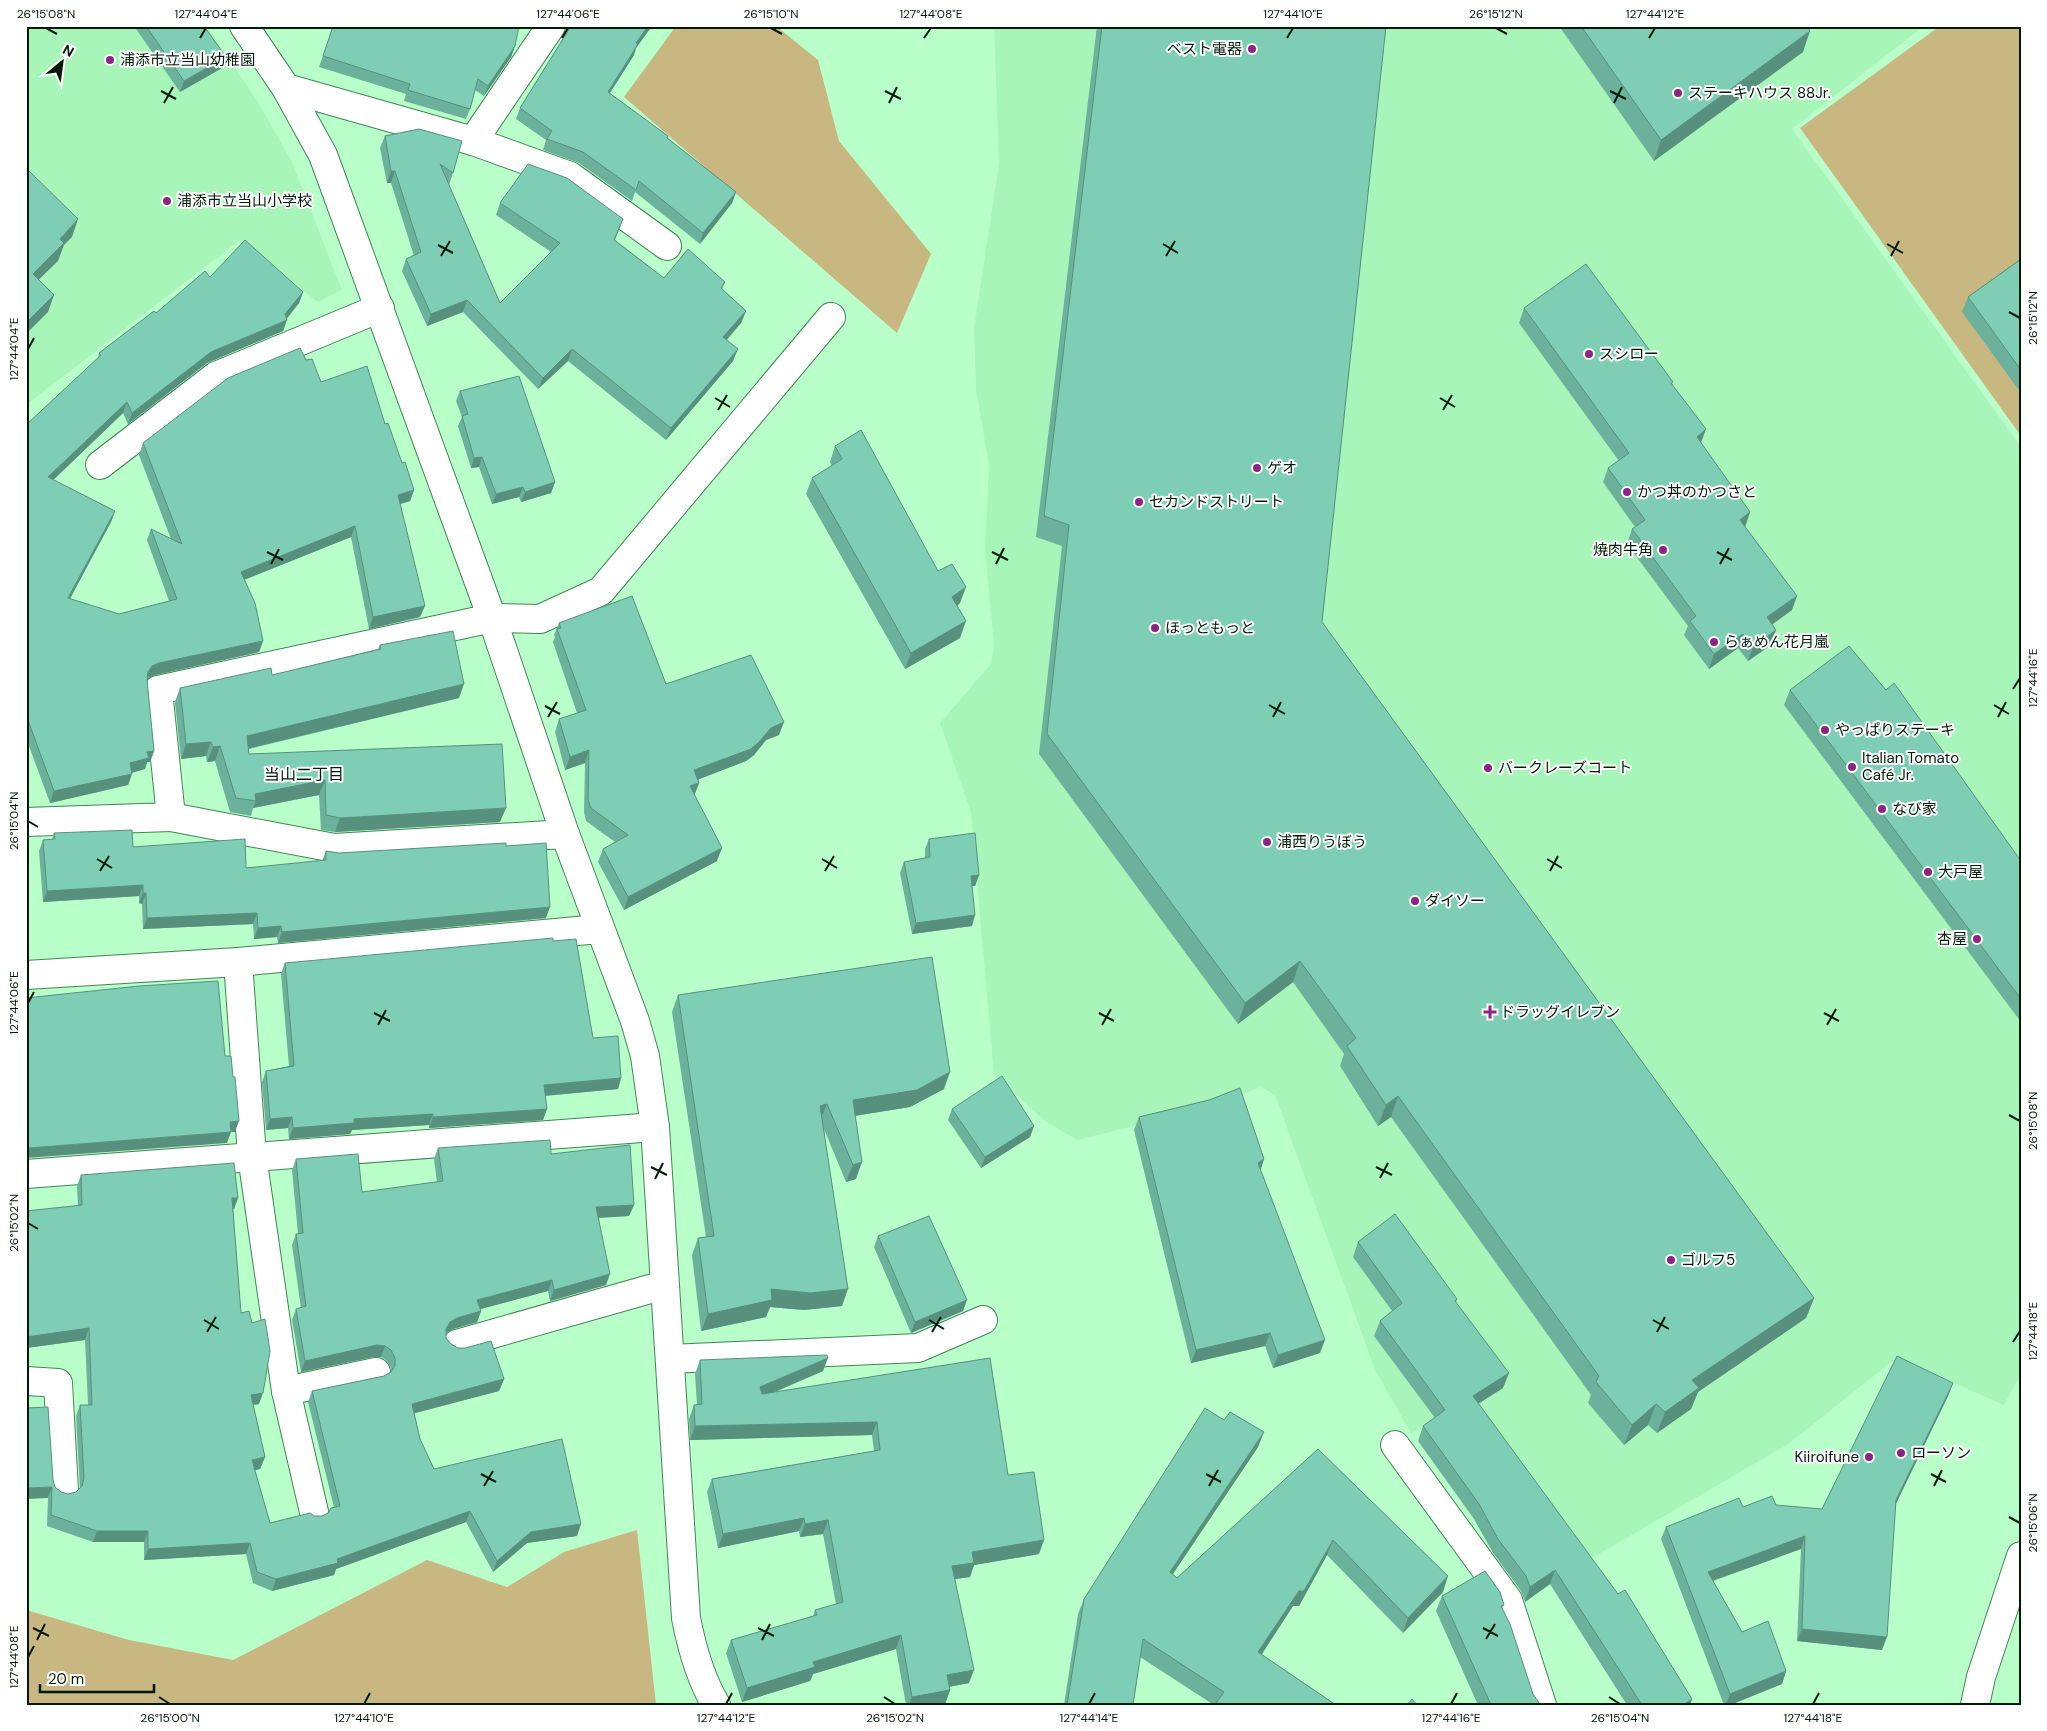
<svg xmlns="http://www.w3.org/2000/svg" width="2047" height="1731" viewBox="0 0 2047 1731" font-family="'DM Sans','Noto Sans JP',sans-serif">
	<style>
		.built { fill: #a8f5ba }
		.green { fill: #c9b782 }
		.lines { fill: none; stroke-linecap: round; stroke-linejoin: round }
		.minor-casing { stroke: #428555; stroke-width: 30 }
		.major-casing { stroke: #428555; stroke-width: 30 }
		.minor { stroke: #fff; stroke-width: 28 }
		.major { stroke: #fff; stroke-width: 28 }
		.wall { fill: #6cb19b }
		.shaded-wall { fill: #58907e }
		.building { fill: #7dceb4; stroke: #58907e }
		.ticks { fill: none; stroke: #001a07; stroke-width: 2 }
		.poi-dot { fill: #8e2386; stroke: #fff; stroke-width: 2 }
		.labels { text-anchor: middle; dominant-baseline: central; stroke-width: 4; stroke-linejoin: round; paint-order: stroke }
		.poi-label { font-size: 15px; fill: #001a07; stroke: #fff; text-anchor: start }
		.neighbourhood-label { font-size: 16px; fill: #001a07; stroke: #fff }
		.neatline { fill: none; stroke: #001a07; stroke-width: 2 }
		.ticks-label { font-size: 12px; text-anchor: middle; fill: #001a07 }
	</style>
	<rect width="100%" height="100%" fill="#b8ffc9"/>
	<!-- built -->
	<g class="built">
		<path d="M26 26H207L256 99 291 160 342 290 318 302 239 241 26 405Z"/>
		<path d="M994 26H1924L1792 129 2021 447V1374L2004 1405 1896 1358 1787 1445 1590 1559 1475 1403 1411 1433 1376 1372 1275 1095 1261 1087 1203 1109 1077 1140 1045 1121 994 1075 971 812 940 723 991 664 994 646 985 550 989 466 976 389 974 329 999 163Z"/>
	</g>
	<!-- green -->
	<g class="green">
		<path d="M676 26H776L818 60 839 141 931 254 897 333 624 97Z"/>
		<path d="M1940 26H2021V436L1800 128Z"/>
		<path d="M637 1530 656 1705H26V1610L129 1640 233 1660 427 1560 507 1587 564 1552Z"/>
	</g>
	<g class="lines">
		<!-- minor casing -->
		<g class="minor-casing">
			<g id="minor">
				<path d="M244 26 286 88 323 155 492 618 565 834 635 1021 645 1056 655 1127 686 1618C692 1649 700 1678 716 1705"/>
				<path d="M286 88 473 141 570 176 667 246"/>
				<path d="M473 141 551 26"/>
				<path d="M100 465 216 376 380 308"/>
				<path d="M171 817 334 848 565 834"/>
				<path d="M26 822 171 817 158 690 492 618 540 619 601 591 831 317"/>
				<path d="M238 962 252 1156 286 1391 314 1512"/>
				<path d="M26 975 238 962 599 929"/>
				<path d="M26 1174 655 1127"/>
				<path d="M457 1344 664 1285"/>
				<path d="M670 1359 918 1348 983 1320"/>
				<path d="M26 1381 58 1383 64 1490"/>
				<path d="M286 1391 376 1372"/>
				<path d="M1395 1445 1508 1600 1542 1705"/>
			</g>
		</g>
		<!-- major casing -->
		<g class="major-casing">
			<path id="major" d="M1975 1705 1981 1677 2021 1556"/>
		</g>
		<!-- minor -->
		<use href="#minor" class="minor"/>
		<!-- major -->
		<use href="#major" class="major"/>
	</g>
	<!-- wall -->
	<g class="wall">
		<path d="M134 26H204L222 68 180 92Z"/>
		<path d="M333 26 515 46 511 57 484 96 475 90 470 109 466 119 404 101 406 94 319 67Z"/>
		<path d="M571 26H652L636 48 634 55 610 93 736 192 732 203 700 244 635 192 632 201 579 163 543 150 546 140 516 119 520 108Z"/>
		<path d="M1097 26H1386L1322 622 1814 1298 1806 1318 1698 1392 1691 1409 1657 1433 1648 1425 1624 1445 1588 1403 1591 1395 1391 1117 1378 1126 1340 1066 1344 1054 1293 982 1238 1024 1039 754 1062 546 1036 537Z"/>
		<path d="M1559 26H1807L1803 52 1654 161Z"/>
		<path d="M419 129 453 173 449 185 500 303 551 252 496 215 500 203 623 219 615 240 664 278 725 282 722 289 746 311 741 323 727 340 733 361 666 440 568 361 538 389 463 312 427 326 402 271 406 259 414 256 391 183H387L380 148 385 136Z"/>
		<path d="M2021 259V393L1962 312 1968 297Z"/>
		<path d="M210 277 303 292 299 303 287 318 283 331 207 363 128 424 123 413 53 480 115 511 111 522 69 599 119 614 169 601 147 540 151 529 171 539 139 455 143 443 306 360 321 382 385 424 402 463 414 490 410 501 400 504 420 617 369 629 351 537 244 580 263 641 259 652 155 675 148 678 147 680 154 751 150 762H147L145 769 132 773 128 785 50 803 26 738V425L98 358 99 353 156 313Z"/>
		<path d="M1524 308 1673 382 1672 384 1701 443 1750 512 1745 527 1792 610 1772 624 1771 645 1748 661 1738 648 1709 669 1684 635 1688 626 1627 544 1632 529 1635 527 1603 482 1608 468 1619 461 1519 323Z"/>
		<path d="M460 391 555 482 551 493 521 502 519 497 492 504 479 467 471 468 458 426 462 417 456 401Z"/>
		<path d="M835 446 938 571 960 603 957 606 960 638 905 669 806 494 812 478 832 466 830 462Z"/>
		<path d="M559 623 666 684 779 735 766 740 754 755 746 761 697 780 699 783 694 795 717 861 624 910 598 862 603 849 615 842 586 821 584 812 585 763 565 770 555 732 559 719 577 713 553 642 555 637 554 635Z"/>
		<path d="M380 645 459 698 249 749V754L500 822 335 832 321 830 319 795 253 808 251 816 230 812 215 761 207 762 206 756 181 759 175 702 180 688 272 675 378 649Z"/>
		<path d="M1790 690 2021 861V1022L1784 705Z"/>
		<path d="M54 833 246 868 322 861 326 851 339 853 506 846 546 918 278 943 277 937 254 939 253 924 143 929 142 904 139 903V896L43 902 39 851 43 840H52Z"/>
		<path d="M929 839 979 875 975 886H972V926L912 934 900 873 904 862 925 858V849Z"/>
		<path d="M553 941 593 1038 621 1078 618 1089 545 1096 543 1120 429 1128V1125L352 1130 350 1134 289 1139 288 1128 266 1130 262 1082 266 1071 289 1066 281 974 285 963Z"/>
		<path d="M678 995 944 1089 910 1107 855 1116 856 1179 846 1182 824 1129 842 1306 804 1310 770 1307 766 1317 701 1331 692 1255 698 1238 706 1237 672 1012Z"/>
		<path d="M1209 1100 1264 1159 1260 1170 1320 1353 1273 1368 1265 1346 1191 1363 1134 1130 1139 1117Z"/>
		<path d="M952 1109 1034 1126 1030 1137 981 1168 948 1120Z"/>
		<path d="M438 1148 551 1154 634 1205 629 1216 599 1218 606 1285 550 1301 548 1291 480 1309 481 1311 477 1322 453 1329 446 1333V1338L451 1344 504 1379 499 1391 414 1413 420 1439 434 1469 577 1536 527 1543 493 1572 466 1522 336 1569 334 1575 272 1591 253 1583 246 1554 144 1560V1542H93L47 1526 48 1498 53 1480 55 1487 61 1492 68 1494 76 1492 80 1489 76 1416 80 1405H88L85 1340 26 1348V1211L78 1206 77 1186 81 1175 238 1198 234 1209H233L241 1313 259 1404 253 1405 265 1457 260 1469 255 1470 270 1523 314 1516H322L328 1513 334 1507 308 1402 312 1391 384 1376 391 1372V1369L387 1361 381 1357H373L301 1372 292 1320 296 1309 301 1308 292 1245 296 1234H298L292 1170 296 1159 362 1192 437 1182 434 1159Z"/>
		<path d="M878 1236 963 1311 911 1333 874 1247Z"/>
		<path d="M1358 1242 1457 1299 1456 1302 1503 1388 1478 1404 1690 1705H1627L1550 1584 1525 1602 1521 1591 1493 1553 1474 1519 1418 1441 1423 1426 1435 1418 1374 1336 1380 1321 1392 1311 1353 1257Z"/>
		<path d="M990 1358 1008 1475 1039 1554 974 1565 970 1577 955 1579 969 1683 949 1687 950 1690 945 1704 940 1705H906L896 1649 813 1674 810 1681 742 1702 726 1653 731 1640 813 1616 815 1610 836 1604 823 1534 800 1537 799 1531 718 1548 707 1492 712 1479 874 1451 872 1435 690 1440 689 1419 694 1405H697L695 1374 700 1360 823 1371 773 1393Z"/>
		<path d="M1953 1383 1948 1396 1896 1503 1882 1650 1797 1641 1801 1549 1713 1581 1742 1632 1786 1671 1782 1684 1730 1705H1724L1661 1539 1666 1527 1743 1507 1776 1505 1822 1509Z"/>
		<path d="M1258 1447 1173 1574 1177 1578 1318 1449 1443 1592 1403 1633 1327 1555 1299 1606H1293L1261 1654 1336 1705H1214L1140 1657 1133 1705H1064L1078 1614 1084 1599Z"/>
		<path d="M1442 1596 1504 1605 1502 1608 1533 1694 1539 1705H1478L1436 1611Z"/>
	</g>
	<!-- shaded-wall -->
	<g class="shaded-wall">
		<path d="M648 26H652L636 48 634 55 604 102 608 92 636 43Z"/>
		<path d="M1810 31 1803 52 1654 161 1661 140Z"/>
		<path d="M515 46 511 57 484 96 488 86Z"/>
		<path d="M226 57 222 68 180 92 184 81Z"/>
		<path d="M391 171H395L391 183H387Z"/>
		<path d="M736 192 732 203 700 244 703 233Z"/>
		<path d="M78 219 72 237 64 245 58 261 27 291 33 274 60 239Z"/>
		<path d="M303 292 299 303 285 321 287 320 283 331 207 363 128 424 132 413 211 352 285 314Z"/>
		<path d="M54 295 48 312 26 334V323Z"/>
		<path d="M467 300 463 312 427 326 431 314Z"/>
		<path d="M746 311 741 323 719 348 723 337Z"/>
		<path d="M572 349 568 361 538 389 543 378Z"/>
		<path d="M738 349 733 361 666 440 671 428Z"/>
		<path d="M127 402 123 413 44 489 48 477Z"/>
		<path d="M1706 429 1701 443 1697 437Z"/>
		<path d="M482 457 479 467 471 468 474 458Z"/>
		<path d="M555 482 551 493 521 502 525 492Z"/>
		<path d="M523 487 519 497 492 504 496 494Z"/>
		<path d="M414 490 410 501 394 506 398 495Z"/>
		<path d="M115 511 111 522 64 610 68 598Z"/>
		<path d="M1750 512 1745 527 1734 535 1740 520Z"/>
		<path d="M355 526 351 537 236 583 241 572Z"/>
		<path d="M966 587 960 603 946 613 952 597Z"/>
		<path d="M1797 596 1792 610 1762 632 1767 617Z"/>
		<path d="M425 606 420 617 369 629 373 617Z"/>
		<path d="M966 621 960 638 905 669 911 653Z"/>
		<path d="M1776 630 1771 645 1748 661 1753 647Z"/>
		<path d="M1743 634 1738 648 1709 669 1714 654Z"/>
		<path d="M263 641 259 652 155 675 148 678 144 684 148 672 152 666 159 663Z"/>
		<path d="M464 684 459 698 242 750 247 736Z"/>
		<path d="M784 722 779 735 766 740 754 755 746 761 689 783 694 770 771 728Z"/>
		<path d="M211 742 206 756 181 759 186 744Z"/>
		<path d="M220 746 215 761 207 762 213 747Z"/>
		<path d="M589 750 585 763 565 770 570 757Z"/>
		<path d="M154 751 150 762H147L145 769 126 774 130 763 147 752Z"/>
		<path d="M132 774 128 785 50 803 54 791Z"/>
		<path d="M325 780 319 795 253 808 256 801 255 794Z"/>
		<path d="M699 783 694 796 690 786Z"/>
		<path d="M506 808 500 822 335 832 340 818Z"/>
		<path d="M722 848 717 861 624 910 628 897Z"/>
		<path d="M979 875 975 886H967L971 876Z"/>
		<path d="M143 885 139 896 43 902 47 891Z"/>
		<path d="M143 893H146L142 904 139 903Z"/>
		<path d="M550 907 546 918 278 943 282 932Z"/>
		<path d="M257 913 253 924 143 929 147 918Z"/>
		<path d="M975 915 972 926 912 934 916 923Z"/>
		<path d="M281 926 277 937 254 939 258 928Z"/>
		<path d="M1300 961 1293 982 1238 1024 1245 1003Z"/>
		<path d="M950 1072 944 1089 910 1107 847 1117 853 1100Z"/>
		<path d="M621 1078 618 1089 541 1096 544 1085Z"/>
		<path d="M1398 1096 1391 1117 1378 1126 1386 1105Z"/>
		<path d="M827 1104 820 1121V1106Z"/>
		<path d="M547 1109 543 1120 429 1128 433 1117Z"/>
		<path d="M433 1114 429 1125 352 1130 350 1134 289 1139 293 1128 354 1119Z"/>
		<path d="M292 1117 288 1128 266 1130 270 1119Z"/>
		<path d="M239 1121 235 1132H226L230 1122Z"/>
		<path d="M1034 1126 1030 1137 981 1168 985 1157Z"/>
		<path d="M231 1132 227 1143 26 1158V1148H29Z"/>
		<path d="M1264 1159 1260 1172 1258 1163Z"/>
		<path d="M862 1162 856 1179 846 1182 853 1165Z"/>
		<path d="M232 1198H238L234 1209H228Z"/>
		<path d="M634 1205 629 1216 592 1218 596 1207Z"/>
		<path d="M610 1274 606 1285 550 1301 554 1290Z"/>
		<path d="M552 1280 548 1291 473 1311 477 1300Z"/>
		<path d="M771 1289H848L842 1306 804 1310 770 1307 766 1317 701 1331 708 1314Z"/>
		<path d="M1814 1298 1806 1318 1698 1392 1691 1409 1657 1433 1665 1412 1692 1380Z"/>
		<path d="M967 1300 963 1311 911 1333 915 1322Z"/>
		<path d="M481 1311 477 1322 453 1329 446 1333V1329L450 1322 457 1318Z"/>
		<path d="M89 1328 85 1340 26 1348V1337Z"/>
		<path d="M1270 1333 1265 1346 1191 1363 1196 1350Z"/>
		<path d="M1325 1340 1320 1353 1273 1368 1278 1355Z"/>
		<path d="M377 1345 385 1346 381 1357H373L301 1372 305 1361Z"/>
		<path d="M828 1358 823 1371 755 1400 760 1387Z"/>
		<path d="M1509 1373 1503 1388 1468 1410 1473 1396Z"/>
		<path d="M504 1379 499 1391 408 1415 412 1404Z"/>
		<path d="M1953 1383 1948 1396 1892 1512 1896 1500Z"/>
		<path d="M263 1393 259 1404 247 1406 251 1395Z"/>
		<path d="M1656 1404 1648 1425 1624 1445 1632 1425Z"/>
		<path d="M877 1422 872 1435 690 1440 695 1426Z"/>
		<path d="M1264 1432 1258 1447 1164 1587 1170 1572Z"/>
		<path d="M265 1457 260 1469 248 1472 252 1460Z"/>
		<path d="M52 1487 48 1498 26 1499V1488Z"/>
		<path d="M470 1511 466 1522 336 1569 334 1575 272 1591 276 1579 337 1559Z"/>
		<path d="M804 1518 799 1531 718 1548 723 1534Z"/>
		<path d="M828 1520 823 1534 800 1537 805 1524Z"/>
		<path d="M581 1524 577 1536 527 1543 493 1572 497 1561 531 1532Z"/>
		<path d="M97 1531H148L144 1542H93Z"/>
		<path d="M1805 1536 1801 1549 1703 1584 1708 1572Z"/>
		<path d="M1044 1540 1039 1554 974 1565 970 1577 948 1580 952 1566 972 1552Z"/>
		<path d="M1333 1540 1327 1555 1299 1606H1293L1253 1668 1258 1652Z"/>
		<path d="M250 1543 246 1554 144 1560 148 1549Z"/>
		<path d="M1555 1570 1550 1584 1525 1602 1530 1587Z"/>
		<path d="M1448 1576 1443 1592 1403 1633 1408 1618Z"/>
		<path d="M1802 1629 1887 1637 1882 1650 1797 1641Z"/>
		<path d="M901 1635 896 1649 813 1674 810 1681 742 1702 747 1688 813 1662Z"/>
		<path d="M974 1670 969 1683 942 1688 947 1675Z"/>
		<path d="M1786 1671 1782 1684 1730 1705H1726L1730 1694Z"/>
		<path d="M950 1690 945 1704 940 1705H909L912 1697Z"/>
		<path d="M1692 1699 1690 1705H1683Z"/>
	</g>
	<!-- building -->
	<g class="building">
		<path d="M146 26H204L226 57 184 81Z"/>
		<path d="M333 26H519L515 46 488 86 478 79 470 109 408 90 410 84 323 56Z"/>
		<path d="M571 26H648L636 43 638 44 608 92 668 136 667 138 736 192 703 233 639 181 636 190 583 152 547 139 552 131 520 108Z"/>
		<path d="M1102 26H1386L1322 622 1814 1298 1692 1380 1699 1388 1665 1412 1656 1404 1632 1425 1596 1382 1599 1376 1398 1096 1386 1105 1347 1046 1356 1038 1300 961 1245 1003 1047 734 1069 525 1044 516Z"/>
		<path d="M1581 26H1807L1810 31 1661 140Z"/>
		<path d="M419 129 462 141 453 173 440 164 500 303 560 243 500 203 528 164 567 178 623 219 614 240 664 278 688 249 725 282 721 288 746 311 723 337 738 349 671 428 572 349 543 378 467 300 431 314 406 259 421 252 395 171H391L385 136Z"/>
		<path d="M26 168 78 219 60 239 64 243 33 274 54 295 26 323Z"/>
		<path d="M245 240 303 292 285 314 287 320 211 352 132 413 127 402 48 477 115 511 68 598 119 614 177 599 151 529 182 544 143 443 228 378 300 348 306 360 312 359 321 382 367 366 385 424 388 423 402 463 405 462 414 490 398 495 425 606 373 617 355 526 241 572 255 603 263 641 159 663 152 666 148 672 147 680 154 751 147 752 149 758 130 763 132 774 54 791 26 715V425L101 355 99 353 154 311 156 313 205 271 210 277Z"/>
		<path d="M2021 259V370L1968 297Z"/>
		<path d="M1586 264 1673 382 1671 383 1706 429 1697 437 1750 512 1740 520 1797 596 1767 617 1776 630 1753 647 1743 634 1714 654 1690 621 1696 616 1632 529 1645 520 1608 468 1629 453 1524 308Z"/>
		<path d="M519 376 555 482 525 492 523 487 496 494 482 457 474 458 462 416 468 414 460 391Z"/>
		<path d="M861 430 938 571 952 564 966 587 952 597 966 621 911 653 812 478 842 459 835 446Z"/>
		<path d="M632 596 666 684 751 655 784 722 771 728 759 742 751 749 694 770 699 783 690 786 722 848 628 897 603 849 628 835 591 808 588 799 589 750 570 757 559 719 586 710 557 629 561 628 559 623Z"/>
		<path d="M453 631 464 684 247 736 249 754 502 744 506 808 340 818 326 815 325 780 255 794 256 801 236 798 220 746 213 747 211 742 186 744 180 688 271 668 272 675 381 649 380 645Z"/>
		<path d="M1849 646 1886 690 1894 683 2021 861V999L1790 690Z"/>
		<path d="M132 830 133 847 245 839 246 868 326 860V851L339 853 506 843V846L546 843 550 907 282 932 281 926 258 928 257 913 147 918 146 893H143V885L47 891 43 840 55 839 54 833Z"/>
		<path d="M975 833 979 875 971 876 975 915 916 923 904 862 930 857 929 839Z"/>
		<path d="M553 938V941L576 939 593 1038 618 1036 621 1078 544 1085 547 1109 433 1117V1114L354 1119V1123L293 1128 292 1117 270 1119 266 1071 294 1066 285 963Z"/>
		<path d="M932 957 950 1072 917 1090 853 1100 862 1162 853 1165 827 1104 820 1106 848 1289 810 1293 771 1289 772 1300 708 1314 698 1238 714 1236 678 995Z"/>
		<path d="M218 981 225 1056H231L233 1077H235L239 1121 230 1122 231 1132 29 1148H26V998L139 986Z"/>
		<path d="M1002 1076 1034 1126 985 1157 952 1109Z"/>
		<path d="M1240 1088 1264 1159 1258 1163 1325 1340 1278 1355 1270 1333 1196 1350 1139 1117 1209 1100Z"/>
		<path d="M550 1140 551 1154 630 1145 634 1205 596 1207 610 1274 554 1290 552 1280 477 1300 481 1311 457 1318 450 1322 446 1329V1338L451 1344 458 1348H465L491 1341 504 1379 412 1404 420 1439 434 1469 562 1439 581 1524 531 1532 497 1561 470 1511 337 1559 338 1563 276 1579 257 1572 250 1543 148 1549V1531H97L51 1515 52 1487 26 1488V1408L48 1407 53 1480 55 1487 61 1492 68 1494 76 1492 82 1486 84 1478 80 1405H92L89 1328 26 1337V1211L82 1205 81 1175 234 1163 238 1198H232L241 1313 249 1311 252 1323 265 1319 270 1351 263 1393 251 1395 265 1457 252 1460 270 1523 310 1513 314 1516H322L328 1513 331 1508 340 1506 312 1391 384 1376 391 1372 395 1366V1358L391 1350 385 1346 377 1345 305 1361 296 1309 306 1306 296 1234 303 1233 296 1159 358 1154 362 1192 443 1181 438 1148Z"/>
		<path d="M1395 1214 1457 1299 1455 1301 1509 1373 1473 1396 1618 1594 1625 1590 1692 1699 1683 1705H1642L1555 1570 1530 1587 1526 1576 1498 1539 1479 1504 1423 1426 1445 1410 1380 1321 1402 1303 1358 1242Z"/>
		<path d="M929 1216 967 1300 915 1322 878 1236Z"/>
		<path d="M827 1355 828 1358 760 1387 762 1394 990 1358 1008 1475 1034 1472 1044 1540 972 1552 974 1563 952 1566 974 1670 947 1675 950 1690 912 1697 901 1635 813 1662 815 1667 747 1688 731 1640 817 1615 815 1610 843 1602 828 1520 805 1524 804 1518 723 1534 712 1479 880 1450 877 1422 695 1426 694 1405 702 1404 700 1360Z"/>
		<path d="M1897 1356 1953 1383 1896 1500 1887 1637 1802 1629 1805 1536 1708 1572 1742 1632 1768 1621 1786 1671 1730 1694 1666 1527 1739 1498 1743 1507 1772 1496 1776 1505 1822 1509Z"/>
		<path d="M1205 1408 1224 1420 1230 1412 1264 1432 1170 1572 1177 1578 1318 1449 1448 1576 1408 1618 1333 1540 1304 1591H1299L1258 1652 1336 1705H1219L1216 1703 1224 1692 1143 1639 1133 1705H1067L1084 1599Z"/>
		<path d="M1485 1571 1500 1592 1504 1605 1501 1606 1510 1624 1533 1694 1538 1701 1539 1705H1491L1442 1596Z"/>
		<path d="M1412 1699 1417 1705H1407Z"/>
	</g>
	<!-- ticks -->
	<path class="ticks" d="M46 28 57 34M771 28 782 34M1496 28 1507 34M200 38 206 28M562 38 568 28M924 38 931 28M1287 38 1293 28M1649 38 1655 28M161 91 176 99M885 91 901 99M1610 91 1626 99M164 103 173 87M889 103 897 87M1614 103 1622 87M1163 244 1178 253M1887 244 1903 253M438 245 453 253M441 256 450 241M1166 256 1175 241M1891 256 1899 241M2009 312 2020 318M28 349 34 338M715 398 730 407M1440 398 1455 407M718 410 727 395M1443 410 1452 395M267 552 283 560M992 552 1008 560M1717 552 1732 560M271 564 279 549M996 564 1004 548M1720 564 1729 548M2013 689 2020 678M1269 705 1285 714M1994 705 2009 714M545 706 560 714M548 717 557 702M1273 717 1281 702M1998 717 2006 702M28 821 38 827M97 859 112 868M822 859 837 868M1547 859 1562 868M100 871 109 856M825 871 834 856M1550 871 1558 856M28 1003 34 992M374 1013 390 1021M1099 1013 1114 1021M1824 1013 1839 1021M378 1025 386 1010M1102 1025 1111 1009M1827 1025 1836 1009M2009 1115 2020 1121M651 1167 667 1175M1376 1167 1392 1175M1380 1178 1388 1163M655 1179 663 1163M28 1223 38 1229M204 1320 219 1329M929 1320 944 1329M1653 1320 1669 1329M207 1332 216 1317M932 1332 941 1317M1657 1332 1665 1317M2013 1342 2020 1331M481 1474 496 1482M1206 1474 1221 1482M1931 1474 1946 1482M484 1486 493 1471M1209 1486 1218 1470M1934 1486 1942 1470M2009 1517 2020 1523M33 1628 49 1636M758 1628 774 1636M1483 1628 1498 1636M1486 1639 1495 1624M37 1640 45 1624M762 1640 770 1624M28 1657 34 1646M159 1697 170 1704M884 1697 895 1704M1609 1697 1620 1704M364 1704 370 1693M726 1704 732 1693M1089 1704 1095 1693M1451 1704 1457 1693M1813 1704 1819 1693"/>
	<!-- markers -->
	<g class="poi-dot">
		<circle cx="1252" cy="49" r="5"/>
		<circle cx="110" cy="60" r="5"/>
		<circle cx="1678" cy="93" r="5"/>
		<circle cx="167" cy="201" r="5"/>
		<circle cx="1589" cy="354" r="5"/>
		<circle cx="1257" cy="468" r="5"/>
		<circle cx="1627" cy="492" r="5"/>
		<circle cx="1139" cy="502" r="5"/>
		<circle cx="1663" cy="550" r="5"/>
		<circle cx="1155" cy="628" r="5"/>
		<circle cx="1714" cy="642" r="5"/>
		<circle cx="1825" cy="730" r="5"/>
		<circle cx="1852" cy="767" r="5"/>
		<circle cx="1488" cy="768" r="5"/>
		<circle cx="1882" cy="809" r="5"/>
		<circle cx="1267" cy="842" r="5"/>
		<circle cx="1928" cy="872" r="5"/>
		<circle cx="1415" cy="901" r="5"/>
		<circle cx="1977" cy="939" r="5"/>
		<path d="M1487.5 1004.5h5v5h5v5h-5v5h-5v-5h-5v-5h5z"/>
		<circle cx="1671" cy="1260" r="5"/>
		<circle cx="1901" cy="1453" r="5"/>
		<circle cx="1869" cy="1457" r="5"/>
	</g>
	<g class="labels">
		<!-- poi labels -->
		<g class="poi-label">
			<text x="1242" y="49" text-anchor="end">ベスト電器</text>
			<text x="120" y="60">浦添市立当山幼稚園</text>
			<text x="1688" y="93">ステーキハウス 88Jr.</text>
			<text x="177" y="201">浦添市立当山小学校</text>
			<text x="1599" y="354">スシロー</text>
			<text x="1267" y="468">ゲオ</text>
			<text x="1637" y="492">かつ丼のかつさと</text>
			<text x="1149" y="502">セカンドストリート</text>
			<text x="1653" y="550" text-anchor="end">焼肉牛角</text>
			<text x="1165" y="628">ほっともっと</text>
			<text x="1724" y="642">らぁめん花月嵐</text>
			<text x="1835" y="730">やっぱりステーキ</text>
			<text x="1862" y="758">Italian Tomato<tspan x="1862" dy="17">Café Jr.</tspan></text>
			<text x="1498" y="768">バークレーズコート</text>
			<text x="1892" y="809">なび家</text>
			<text x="1277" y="842">浦西りうぼう</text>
			<text x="1938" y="872">大戸屋</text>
			<text x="1425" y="901">ダイソー</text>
			<text x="1967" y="939" text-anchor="end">杏屋</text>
			<text x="1500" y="1012">ドラッグイレブン</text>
			<text x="1681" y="1260">ゴルフ5</text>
			<text x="1911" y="1453">ローソン</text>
			<text x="1859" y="1457" text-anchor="end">Kiiroifune</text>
		</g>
		<!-- neighbourhood labels -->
		<g class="neighbourhood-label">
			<text x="304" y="774">当山二丁目</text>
		</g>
	</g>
	<!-- border -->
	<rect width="2047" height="1731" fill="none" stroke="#ffffff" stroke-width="55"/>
	<!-- north arrow -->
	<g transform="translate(62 62) rotate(29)" stroke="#ffffff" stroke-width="4" paint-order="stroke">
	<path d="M0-4L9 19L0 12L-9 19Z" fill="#001a07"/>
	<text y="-8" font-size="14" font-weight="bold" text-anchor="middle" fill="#001a07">N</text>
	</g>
	<!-- scale -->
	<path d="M40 1684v8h114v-8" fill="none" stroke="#001a07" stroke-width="2.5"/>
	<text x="48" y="1684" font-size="15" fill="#001a07" stroke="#ffffff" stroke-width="4" paint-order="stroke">20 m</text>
	<rect x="28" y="28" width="1992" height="1676" class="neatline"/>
	<g class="ticks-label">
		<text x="46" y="18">26°15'08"N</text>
		<text x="206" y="18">127°44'04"E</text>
		<text x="568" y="18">127°44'06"E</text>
		<text x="771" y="18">26°15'10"N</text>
		<text x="931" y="18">127°44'08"E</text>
		<text x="1293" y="18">127°44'10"E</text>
		<text x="1496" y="18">26°15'12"N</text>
		<text x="1655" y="18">127°44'12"E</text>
		<text transform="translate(2033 318) rotate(-90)" y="4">26°15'12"N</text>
		<text transform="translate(14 349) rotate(-90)" y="4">127°44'04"E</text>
		<text transform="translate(2033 678) rotate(-90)" y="4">127°44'16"E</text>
		<text transform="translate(14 821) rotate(-90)" y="4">26°15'04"N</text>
		<text transform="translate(14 1003) rotate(-90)" y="4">127°44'06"E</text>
		<text transform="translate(2033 1121) rotate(-90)" y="4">26°15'08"N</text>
		<text transform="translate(14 1223) rotate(-90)" y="4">26°15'02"N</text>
		<text transform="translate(2033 1331) rotate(-90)" y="4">127°44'18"E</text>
		<text transform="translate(2033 1523) rotate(-90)" y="4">26°15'06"N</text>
		<text transform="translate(14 1657) rotate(-90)" y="4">127°44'08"E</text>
		<text x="170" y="1722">26°15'00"N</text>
		<text x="364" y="1722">127°44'10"E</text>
		<text x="726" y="1722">127°44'12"E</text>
		<text x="895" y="1722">26°15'02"N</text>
		<text x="1089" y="1722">127°44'14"E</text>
		<text x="1451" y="1722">127°44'16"E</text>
		<text x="1620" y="1722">26°15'04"N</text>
		<text x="1813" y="1722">127°44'18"E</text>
	</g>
</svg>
